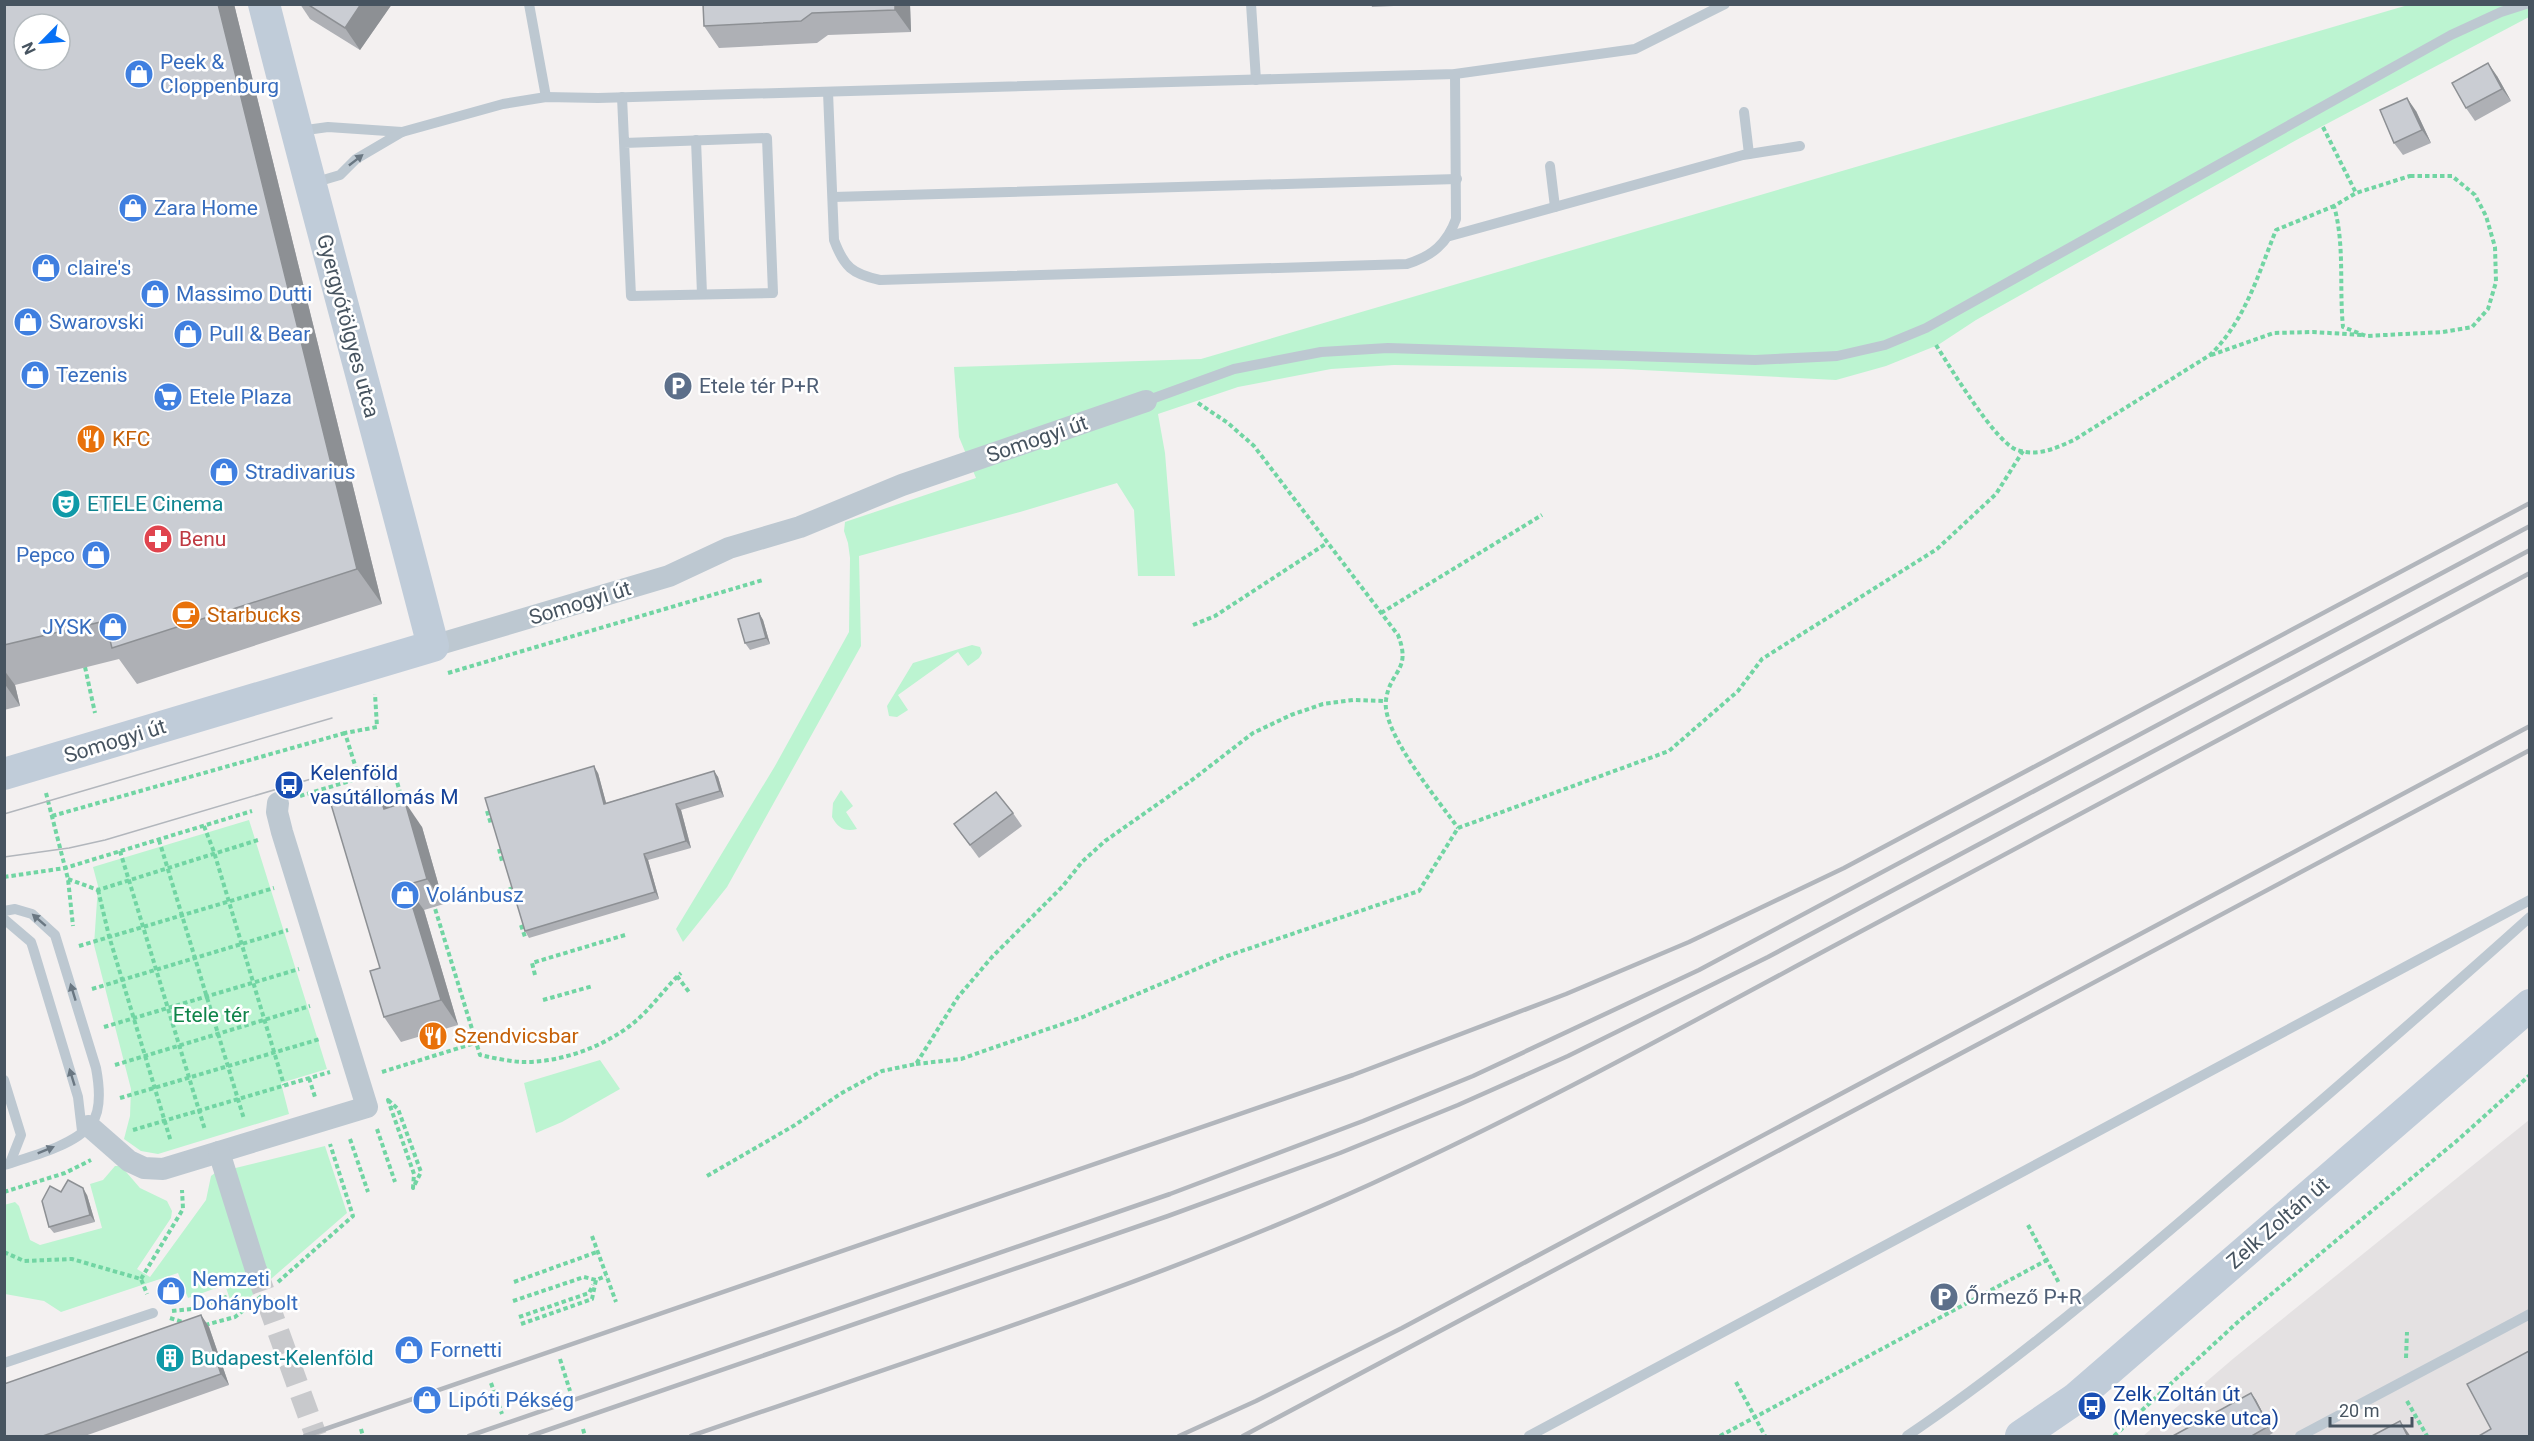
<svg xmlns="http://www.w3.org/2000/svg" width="2534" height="1441" viewBox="0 0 2534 1441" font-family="Roboto,sans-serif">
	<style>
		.education { fill: #e4e1e2 }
		.green { fill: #bcf4d1 }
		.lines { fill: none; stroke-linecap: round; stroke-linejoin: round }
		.street-tunnel { stroke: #c8c9cc; stroke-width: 22; stroke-dasharray: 22 11; stroke-linecap: butt }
		.path { stroke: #71d5a3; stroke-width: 4; stroke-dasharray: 4.5 3; stroke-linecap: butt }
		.lane { stroke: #bdc8d1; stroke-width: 10 }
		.street { stroke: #bdc8d1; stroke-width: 22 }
		.secondary { stroke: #c0ccd9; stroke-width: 32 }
		.tram { stroke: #b2b6bc; stroke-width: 1.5 }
		.rail { stroke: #b2b6bc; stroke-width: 4.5 }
		.wall { fill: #aeb0b5 }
		.shaded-wall { fill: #8d9094 }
		.building { fill: #cacdd3; stroke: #8d9094; stroke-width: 1.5; fill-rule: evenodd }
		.oneway { fill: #6a7782 }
		.labels { text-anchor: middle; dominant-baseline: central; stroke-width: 5; stroke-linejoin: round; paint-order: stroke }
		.shop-label { font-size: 21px; fill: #366cbe; stroke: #fff; text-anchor: start }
		.street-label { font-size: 21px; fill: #475460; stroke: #fff }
		.service-label { font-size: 21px; fill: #4e5e75; stroke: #fff; text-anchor: start }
		.food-label { font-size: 21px; fill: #c56008; stroke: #fff; text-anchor: start }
		.culture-label { font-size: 21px; fill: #0d838f; stroke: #fff; text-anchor: start }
		.health-label { font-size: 21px; fill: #be3a42; stroke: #fff; text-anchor: start }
		.transit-label { font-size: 21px; fill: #164399; stroke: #fff; text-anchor: start }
		.park-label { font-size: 21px; fill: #0f8449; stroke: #fff }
	</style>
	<rect width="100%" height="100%" fill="#f3f0f0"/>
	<!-- education -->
	<path class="education" d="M2529 1120V1436H2143L2234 1358Z"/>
	<!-- green -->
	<g class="green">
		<path d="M2408 5H2529V17L2300 138 1976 320 1938 345 1886 366 1836 380 1622 369 1394 365 1331 369 1238 387 1158 414 1165 453 1175 576H1138L1134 510 1117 483 1020 512 859 556 861 646 727 887 683 942 676 929 775 766 849 632 850 558 848 543 844 531 845 522 976 478 959 437 954 367 1201 359Z"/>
		<path d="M972 645 980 647 982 653 979 658 968 666 958 652 898 695 908 710 897 717 889 716 887 706 913 663Z"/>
		<path d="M841 790 853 806 846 812 857 829C845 832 838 828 832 817L833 803Z"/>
		<path d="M249 820 327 1069 281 1083 289 1114 158 1154 141 1151 124 1139 130 1116 131 1089 94 945 98 886 93 867Z"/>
		<path d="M600 1060 620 1089 562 1122 536 1133 524 1083Z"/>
		<path d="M325 1146 347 1213 234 1311 225 1285 188 1298 178 1273 61 1312 44 1301 5 1294 4 1205 15 1202 19 1206 30 1240 40 1245 102 1228 90 1184 103 1180 115 1166H121L140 1188 167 1201 172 1211 171 1218 137 1269 150 1277 206 1200 211 1176 215 1173Z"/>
	</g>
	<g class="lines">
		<!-- street-tunnel -->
		<path class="street-tunnel" d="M256 1270 316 1436"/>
		<!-- path -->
		<g class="path">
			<path d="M2323 127 2356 193"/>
			<path d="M2410 176H2452L2475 195 2486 216 2495 247 2496 282 2488 309 2472 327 2443 332 2366 336 2343 327C2339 287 2345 245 2334 206L2356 193Z"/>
			<path d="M1936 345C1950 367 1995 442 2017 450 2038 457 2056 448 2074 440L2210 355C2245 321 2258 275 2276 230L2334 206"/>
			<path d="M2211 355 2274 333 2313 332 2362 335"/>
			<path d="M1198 403 1228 423 1254 446 1398 635C1412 671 1390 670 1386 700 1381 732 1439 801 1458 828"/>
			<path d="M1381 613 1542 515"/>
			<path d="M1193 625 1215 616 1327 543"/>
			<path d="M85 667 95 713"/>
			<path d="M448 673 763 580"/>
			<path d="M359 778 345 733 377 727 375 694"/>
			<path d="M46 793 68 879 73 926"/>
			<path d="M300 796 393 768 404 806"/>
			<path d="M487 811 491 824"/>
			<path d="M52 816 345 733"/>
			<path d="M204 826 214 852 284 1085"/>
			<path d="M159 840 244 1119"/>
			<path d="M499 849 502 861"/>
			<path d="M120 851 205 1130"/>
			<path d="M4 877 65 868 252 811"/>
			<path d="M68 879 98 890 258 840"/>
			<path d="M510 887 514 899"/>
			<path d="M98 890 109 936 171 1142"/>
			<path d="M433 902 480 1055C493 1058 508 1061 521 1062 561 1063 607 1046 637 1020 653 1006 665 988 681 973"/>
			<path d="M521 925 525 937"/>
			<path d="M79 946 274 888"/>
			<path d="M535 975 532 963 625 935"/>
			<path d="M677 976 689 992"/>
			<path d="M92 989 288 930"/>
			<path d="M543 1000 593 986"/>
			<path d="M104 1027 299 969"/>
			<path d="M916 1064 961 1059 1004 1044 1083 1017 1227 956 1419 891 1458 828 1669 751 1738 691 1762 659 1937 549 1996 494 2023 451"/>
			<path d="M115 1065 310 1006"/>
			<path d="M382 1072 475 1043"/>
			<path d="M309 1078 315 1097"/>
			<path d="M120 1098 320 1039"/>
			<path d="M388 1100 398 1109 421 1172 413 1188 414 1174Z"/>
			<path d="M377 1129 395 1182"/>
			<path d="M133 1130 330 1072"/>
			<path d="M350 1139 368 1192"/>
			<path d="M707 1176 795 1125 840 1094 882 1071 916 1064 958 997 992 957 1062 887 1082 862 1105 841 1192 780 1253 733 1291 715 1323 704 1353 700 1385 701"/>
			<path d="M4 1192 65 1173 91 1160"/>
			<path d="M2028 1225 2059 1283"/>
			<path d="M592 1236 616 1302"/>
			<path d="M4 1252 24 1261 72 1259 141 1279 147 1294"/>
			<path d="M141 1279 183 1209 182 1190"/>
			<path d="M278 1282 353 1216 330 1144"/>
			<path d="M514 1282 597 1252"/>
			<path d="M513 1301 584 1277 596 1280 606 1276"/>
			<path d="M172 1311 192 1309 229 1296"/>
			<path d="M519 1317 589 1293 593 1285"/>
			<path d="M170 1318 186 1323"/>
			<path d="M521 1324 592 1299 596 1280"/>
			<path d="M205 1325 235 1317 263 1295"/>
			<path d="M2406 1358 2407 1332"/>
			<path d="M560 1359 570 1391"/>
			<path d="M1736 1382 1765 1436"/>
			<path d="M491 1383 502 1414"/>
			<path d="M2407 1401 2427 1436"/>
			<path d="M361 1429 363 1436"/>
			<path d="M583 1429 585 1436"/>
			<path d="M1720 1436 2047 1260"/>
			<path d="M2114 1436 2240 1320 2459 1139 2530 1075"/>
		</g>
		<!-- lane -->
		<g class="lane">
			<path d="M529 4 546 97"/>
			<path d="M1251 4 1256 80"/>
			<path d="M828 92 834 240C844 267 852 274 880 280L1407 264C1432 256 1447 244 1456 219L1455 74"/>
			<path d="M622 97 631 296 773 293 767 138 624 143"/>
			<path d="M1744 112 1749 154"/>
			<path d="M299 131 328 127 402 132 503 104 546 97 598 98 1455 74 1635 49 1725 4"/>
			<path d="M696 140 702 294"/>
			<path d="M1550 166 1555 207"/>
			<path d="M313 183 340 175 356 159 402 132"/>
			<path d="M833 197 1457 179"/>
			<path d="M1450 236 1743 155 1800 146"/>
			<path d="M1146 401 1234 369 1321 352 1388 348 1755 360 1837 356 1885 345 1926 328 2451 35 2501 12 2526 4"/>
			<path d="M4 911 15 909 32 914 55 935 96 1068C99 1084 102 1109 92 1123 76 1145 30 1157 4 1165"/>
			<path d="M4 919 31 942 33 948 78 1097 82 1131"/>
			<path d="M4 1080 21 1135 10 1163"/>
			<path d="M4 1363 153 1313"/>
			<path d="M1529 1436 2530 900"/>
			<path d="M1907 1436C2011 1366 2106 1285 2202 1203 2312 1109 2422 1014 2530 917"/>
			<path d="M2300 1436 2530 1314"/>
		</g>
		<!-- street -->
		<g class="street">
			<path d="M433 646 669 576 729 548 800 527 902 485 1146 401"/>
			<path d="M89 1126 129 1161 144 1168 163 1169 367 1107 282 832 277 812 278 803"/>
			<path d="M219 1152 256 1270"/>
		</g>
		<!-- secondary -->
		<g class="secondary">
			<path d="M4 774 433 646C378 432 318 219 264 4"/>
			<path d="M2021 1436 2075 1399 2530 1005"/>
		</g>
		<!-- tram -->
		<g class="tram">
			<path d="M4 814 332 718"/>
			<path d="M4 857 69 848 105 840 328 774"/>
		</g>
		<!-- rail -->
		<g class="rail">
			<path d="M305 1436 1353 1075 1566 994 1689 942 1844 868 2530 503"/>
			<path d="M469 1436 1170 1194 1363 1121 1473 1076 1699 970 2530 526"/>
			<path d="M530 1436 1168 1216 1340 1153 1458 1105 1568 1056 1768 957 2530 550"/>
			<path d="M691 1436C919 1357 1151 1284 1371 1184 1542 1106 1706 1014 1871 926 2091 808 2310 691 2530 573"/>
			<path d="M1179 1436 1256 1401 1402 1328 2530 726"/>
			<path d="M1243 1436 2530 750"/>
		</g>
	</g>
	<!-- wall -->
	<g class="wall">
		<path d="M4 4H234L382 604 137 684 119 659 15 685 20 706 4 710Z"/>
		<path d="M300 4H392L360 50 310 19Z"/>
		<path d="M703 4H910L911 32 828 35 817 43 719 48 704 26Z"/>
		<path d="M1371 4H1437L1372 7Z"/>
		<path d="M2497 76 2511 101 2475 121 2466 108Z"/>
		<path d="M2416 111 2431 143 2403 155 2394 143Z"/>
		<path d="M759 613 763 620 770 644 750 650 745 643Z"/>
		<path d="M714 771 718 777 724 797 681 810 691 848 648 860 659 899 529 938 525 931 598 773 606 803Z"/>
		<path d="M377 787 391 807 422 827 444 904 424 910 458 1025 401 1042 384 1017 380 968Z"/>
		<path d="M1013 813 1022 826 979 858 954 824Z"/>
		<path d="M61 1192 87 1195 95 1222 54 1233 49 1227Z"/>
		<path d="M201 1315 209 1327 229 1385 82 1437H4Z"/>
		<path d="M2251 1393 2256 1400 2273 1433 2266 1437H2171Z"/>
	</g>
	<!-- shaded-wall -->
	<g class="shaded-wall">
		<path d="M218 4H234L382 604 357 569Z"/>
		<path d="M361 4H392L360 50 345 28Z"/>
		<path d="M895 4H910L911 32 895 10Z"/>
		<path d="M2488 63 2497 76 2511 101 2502 89Z"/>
		<path d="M2407 98 2416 111 2431 143 2422 130Z"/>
		<path d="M759 613 763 620 770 644 766 638Z"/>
		<path d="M4 670 15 685 20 706 4 683Z"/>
		<path d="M594 766 598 773 608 810 604 804Z"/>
		<path d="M714 771 718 777 724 797 720 791Z"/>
		<path d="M377 787 394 812 384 809Z"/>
		<path d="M405 802 422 827 444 904 427 879Z"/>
		<path d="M676 804 681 810 691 848 686 841Z"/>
		<path d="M644 854 648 860 659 899 655 892Z"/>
		<path d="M406 885 424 910 458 1025 441 1000Z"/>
		<path d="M83 1188 87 1195 95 1222 90 1215Z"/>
		<path d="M201 1315 209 1327 229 1385 221 1374Z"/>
		<path d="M2251 1393 2256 1400 2273 1433 2269 1426Z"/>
		<path d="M2400 1421 2411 1437H2408Z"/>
	</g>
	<!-- building -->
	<g class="building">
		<path d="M4 4H218L357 569 112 648 105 621 4 645ZM24 24H60V60H24Z"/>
		<path d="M307 4H361L345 28Z"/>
		<path d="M703 4H895V10L812 13 801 21 704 26Z"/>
		<path d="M2488 63 2502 89 2466 108 2452 83Z"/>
		<path d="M2407 98 2422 130 2394 143 2380 110Z"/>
		<path d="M759 613 766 638 745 643 738 619Z"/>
		<path d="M594 766 604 804 714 771 720 791 676 804 686 841 644 854 655 892 525 931 485 798Z"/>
		<path d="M377 787 384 809 405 802 427 879 406 885 441 1000 384 1017 370 971 380 968 330 801Z"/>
		<path d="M996 792 1013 813 970 845 954 824Z"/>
		<path d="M68 1180 83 1188 90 1215 49 1227 42 1201 50 1186 61 1192Z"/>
		<path d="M201 1315 221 1374 40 1437H4V1384Z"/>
		<path d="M2529 1351V1437H2477L2491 1429 2467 1384Z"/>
		<path d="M2251 1393 2269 1426 2250 1437H2171Z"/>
		<path d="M2400 1421 2408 1437H2370Z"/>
	</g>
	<!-- one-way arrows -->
	<defs><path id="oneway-solid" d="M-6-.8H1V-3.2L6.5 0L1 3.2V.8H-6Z" transform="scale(1.5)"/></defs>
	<g class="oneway">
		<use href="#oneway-solid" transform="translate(356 160) rotate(-38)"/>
		<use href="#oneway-solid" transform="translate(39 920) rotate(-139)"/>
		<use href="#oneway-solid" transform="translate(73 992) rotate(-107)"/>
		<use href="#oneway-solid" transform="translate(72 1077) rotate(-107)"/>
		<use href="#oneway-solid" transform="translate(46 1150) rotate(-22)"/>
	</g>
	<!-- icons -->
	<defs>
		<g id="shop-disc" transform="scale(1.5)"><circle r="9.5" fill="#3f7fe0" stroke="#fff"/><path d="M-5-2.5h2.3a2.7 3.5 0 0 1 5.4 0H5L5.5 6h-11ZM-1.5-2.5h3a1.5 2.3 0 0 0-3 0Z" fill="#fff"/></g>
		<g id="parking-disc" transform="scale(1.5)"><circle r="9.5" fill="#5c6f8a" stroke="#fff"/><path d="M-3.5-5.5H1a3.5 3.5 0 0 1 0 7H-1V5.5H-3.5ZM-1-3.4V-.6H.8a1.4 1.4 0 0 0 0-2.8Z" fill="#fff"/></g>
		<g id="supermarket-disc" transform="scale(1.5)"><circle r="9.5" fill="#3f7fe0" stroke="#fff"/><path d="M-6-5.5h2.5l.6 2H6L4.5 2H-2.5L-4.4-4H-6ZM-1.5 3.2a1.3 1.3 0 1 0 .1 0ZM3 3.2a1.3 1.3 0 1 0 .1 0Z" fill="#fff"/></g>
		<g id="restaurant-disc" transform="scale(1.5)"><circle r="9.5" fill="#e8710a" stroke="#fff"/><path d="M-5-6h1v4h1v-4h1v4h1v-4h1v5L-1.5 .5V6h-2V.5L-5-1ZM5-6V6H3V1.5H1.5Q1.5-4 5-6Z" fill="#fff"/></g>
		<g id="theatre-disc" transform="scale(1.5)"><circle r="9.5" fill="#0f9aa8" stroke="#fff"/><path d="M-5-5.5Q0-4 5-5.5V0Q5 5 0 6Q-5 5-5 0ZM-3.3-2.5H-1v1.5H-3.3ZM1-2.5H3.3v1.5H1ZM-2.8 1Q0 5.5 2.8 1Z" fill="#fff"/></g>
		<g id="pharmacy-disc" transform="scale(1.5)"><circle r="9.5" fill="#e0444e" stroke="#fff"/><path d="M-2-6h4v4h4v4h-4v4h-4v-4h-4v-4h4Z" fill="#fff"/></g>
		<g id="cafe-disc" transform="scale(1.5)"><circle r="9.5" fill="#e8710a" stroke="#fff"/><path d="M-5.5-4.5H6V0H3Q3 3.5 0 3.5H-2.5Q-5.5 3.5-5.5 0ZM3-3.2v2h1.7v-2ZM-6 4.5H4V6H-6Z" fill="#fff"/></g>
		<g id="bus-disc" transform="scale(1.5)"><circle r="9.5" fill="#1a4fb4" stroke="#fff"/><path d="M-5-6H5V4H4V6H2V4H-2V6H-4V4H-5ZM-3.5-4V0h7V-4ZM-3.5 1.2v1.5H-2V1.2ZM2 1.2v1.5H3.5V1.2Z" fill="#fff"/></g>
		<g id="building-disc" transform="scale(1.5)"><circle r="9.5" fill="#0f9aa8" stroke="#fff"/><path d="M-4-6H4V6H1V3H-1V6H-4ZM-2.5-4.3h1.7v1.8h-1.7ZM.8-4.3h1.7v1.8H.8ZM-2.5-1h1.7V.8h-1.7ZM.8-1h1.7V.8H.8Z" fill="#fff"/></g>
	</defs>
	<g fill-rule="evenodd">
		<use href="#shop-disc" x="139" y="74"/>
		<use href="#shop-disc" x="133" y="208"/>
		<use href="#shop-disc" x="46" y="268"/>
		<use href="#shop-disc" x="155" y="294"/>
		<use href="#shop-disc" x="28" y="322"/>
		<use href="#shop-disc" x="188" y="334"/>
		<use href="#shop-disc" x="35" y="375"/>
		<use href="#parking-disc" x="678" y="386"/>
		<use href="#supermarket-disc" x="168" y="397"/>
		<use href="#restaurant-disc" x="91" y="439"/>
		<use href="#shop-disc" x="224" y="472"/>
		<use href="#theatre-disc" x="66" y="504"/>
		<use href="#pharmacy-disc" x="158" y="539"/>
		<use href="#shop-disc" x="96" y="555"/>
		<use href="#cafe-disc" x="186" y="615"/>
		<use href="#shop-disc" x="113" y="627"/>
		<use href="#bus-disc" x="289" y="785"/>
		<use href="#shop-disc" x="405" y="895"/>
		<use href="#restaurant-disc" x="433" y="1036"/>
		<use href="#shop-disc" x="171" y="1291"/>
		<use href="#parking-disc" x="1944" y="1297"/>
		<use href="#shop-disc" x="409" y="1350"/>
		<use href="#building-disc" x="170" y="1358"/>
		<use href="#shop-disc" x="427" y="1400"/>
		<use href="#bus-disc" x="2092" y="1406"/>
	</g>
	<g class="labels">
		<!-- shop labels -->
		<g class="shop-label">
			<text x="160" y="62">Peek &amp;<tspan x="160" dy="24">Cloppenburg</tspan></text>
			<text x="154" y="208">Zara Home</text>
			<text x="67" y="268">claire's</text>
			<text x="176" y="294">Massimo Dutti</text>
			<text x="49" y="322">Swarovski</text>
			<text x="209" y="334">Pull &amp; Bear</text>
			<text x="56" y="375">Tezenis</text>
			<text x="189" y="397">Etele Plaza</text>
			<text x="245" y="472">Stradivarius</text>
			<text x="75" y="555" text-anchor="end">Pepco</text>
			<text x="92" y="627" text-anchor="end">JYSK</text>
			<text x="426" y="895">Volánbusz</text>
			<text x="192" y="1279">Nemzeti<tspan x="192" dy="24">Dohánybolt</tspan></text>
			<text x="430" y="1350">Fornetti</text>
			<text x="448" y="1400">Lipóti Pékség</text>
		</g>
		<!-- street labels -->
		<g class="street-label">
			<text transform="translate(348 326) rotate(75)">Gyergyótölgyes utca</text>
			<text transform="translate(1037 439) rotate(-19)">Somogyi út</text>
			<text transform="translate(580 603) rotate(-17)">Somogyi út</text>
			<text transform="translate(115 741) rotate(-17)">Somogyi út</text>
			<text transform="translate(2278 1223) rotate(-41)">Zelk Zoltán út</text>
		</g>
		<!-- service labels -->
		<g class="service-label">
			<text x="699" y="386">Etele tér P+R</text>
			<text x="1965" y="1297">Őrmező P+R</text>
		</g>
		<!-- food labels -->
		<g class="food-label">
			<text x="112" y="439">KFC</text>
			<text x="207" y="615">Starbucks</text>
			<text x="454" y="1036">Szendvicsbar</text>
		</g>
		<!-- culture labels -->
		<g class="culture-label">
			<text x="87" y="504">ETELE Cinema</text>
			<text x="191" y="1358">Budapest-Kelenföld</text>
		</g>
		<!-- health labels -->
		<g class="health-label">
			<text x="179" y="539">Benu</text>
		</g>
		<!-- transit labels -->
		<g class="transit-label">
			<text x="310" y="773">Kelenföld<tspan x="310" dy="24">vasútállomás M</tspan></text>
			<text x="2113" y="1394">Zelk Zoltán út<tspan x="2113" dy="24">(Menyecske utca)</tspan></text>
		</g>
		<!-- park labels -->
		<g class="park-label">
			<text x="211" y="1015">Etele tér</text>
		</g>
	</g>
	<!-- border -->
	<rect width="2534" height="1441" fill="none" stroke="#475460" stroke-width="12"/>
	<!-- north arrow -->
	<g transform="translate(42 42) rotate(245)"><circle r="28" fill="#ffffff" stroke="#b5bbbf" stroke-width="1.5"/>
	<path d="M0-4.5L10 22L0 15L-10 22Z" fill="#0871f5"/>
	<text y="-9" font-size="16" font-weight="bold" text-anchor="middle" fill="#475460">N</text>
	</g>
	<!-- scale -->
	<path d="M2330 1417v9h82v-9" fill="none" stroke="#475460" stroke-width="3"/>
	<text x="2339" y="1417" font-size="18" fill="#475460" stroke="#ffffff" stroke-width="4.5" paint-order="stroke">20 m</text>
</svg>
